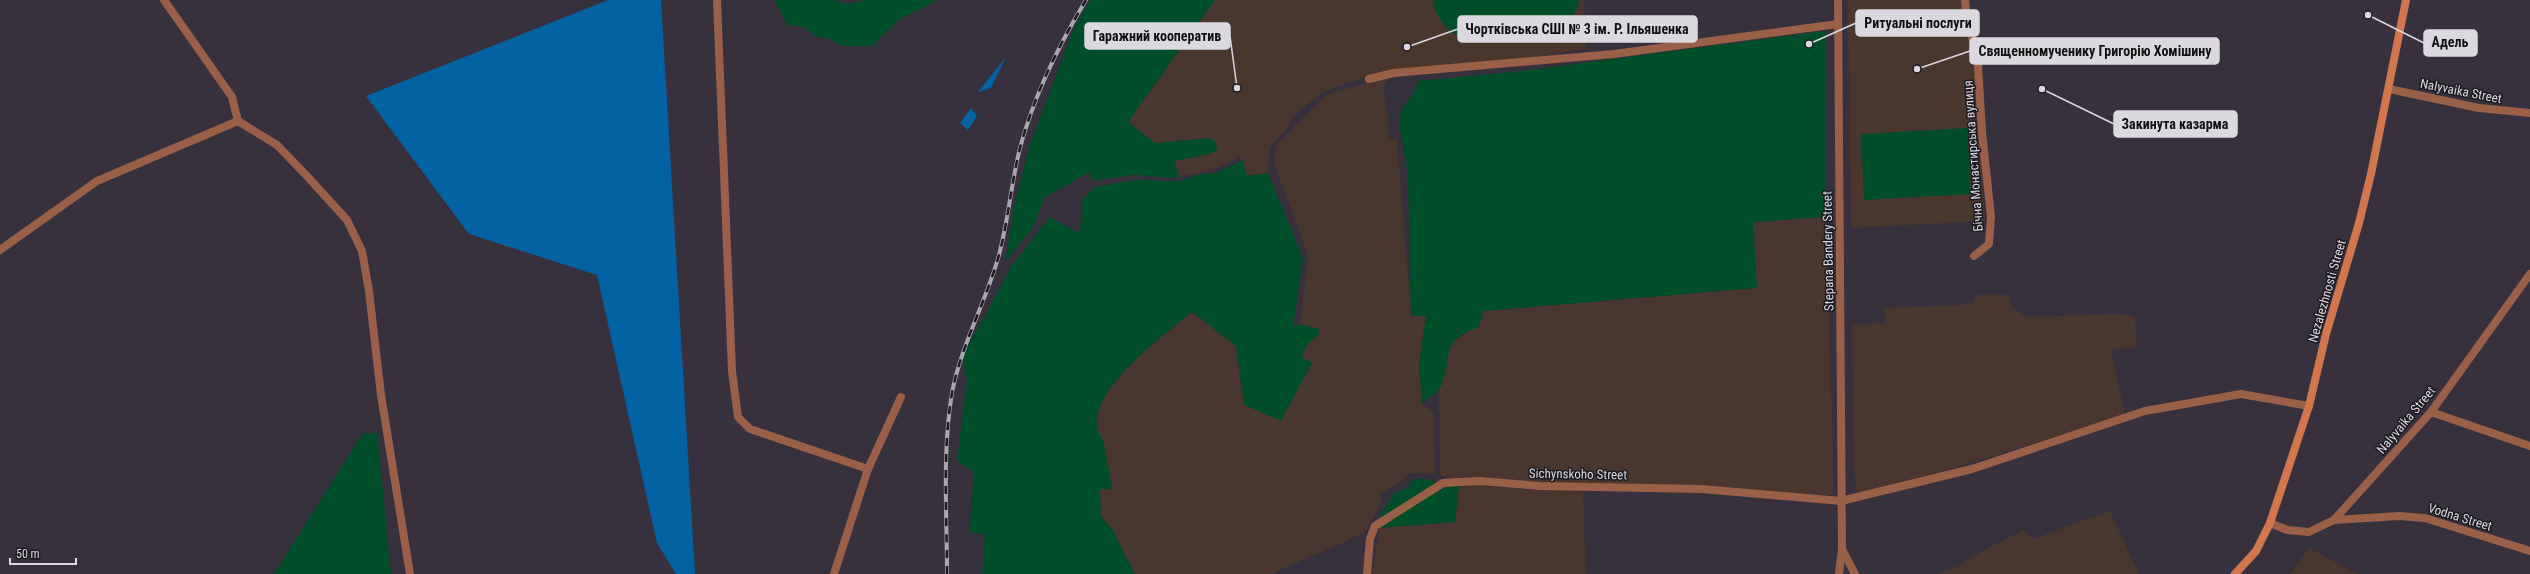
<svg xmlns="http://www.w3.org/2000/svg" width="2530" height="574" viewBox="0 0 2530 574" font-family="'Roboto Condensed',sans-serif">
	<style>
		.industrial { fill: #49362f }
		.education { fill: #49372e }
		.green { fill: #004e29 }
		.water { fill: #0362a1 }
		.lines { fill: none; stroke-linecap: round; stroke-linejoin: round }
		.minor { stroke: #996047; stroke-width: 8 }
		.tertiary { stroke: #996047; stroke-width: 8 }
		.secondary { stroke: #d1764d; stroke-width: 8 }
		.rail-casing { stroke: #a9a6af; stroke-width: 4 }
		.rail { stroke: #1c1a20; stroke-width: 2.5; stroke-dasharray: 8; stroke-linecap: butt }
		.labels { text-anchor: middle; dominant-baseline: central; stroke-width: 3; stroke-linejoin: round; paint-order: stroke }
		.street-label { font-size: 13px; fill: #dbd8e0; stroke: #1c1a20 }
		.leader { fill: none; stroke: #dbd8e0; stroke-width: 1.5 }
		.callout-dot { fill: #dbd8e0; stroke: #1c1a20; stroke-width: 1.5 }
		.callout { fill: #dbd8e0; stroke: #dbd8e0; stroke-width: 1.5 }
		.callout-label { font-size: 14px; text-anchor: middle; font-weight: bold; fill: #111 }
	</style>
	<rect width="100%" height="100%" fill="#36313d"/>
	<!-- industrial -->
	<g class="industrial">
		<path d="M1215 0H1245L1228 45 1217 85 1323 83V92L1294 115 1286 130 1272 145 1269 153 1268 173 1247 176 1240 157 1215 169 1179 177 1174 161 1209 154V138L1155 143 1128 122Z"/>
		<path d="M1388 77 1383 90 1388 117 1389 139 1397 138 1411 315 1426 316 1419 364 1422 403 1434 413 1435 474 1409 473 1404 480 1380 494 1382 501 1367 530 1362 534 1271 574H1135L1111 527 1101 517 1100 489H1112L1097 427 1098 412 1104 396 1136 358 1192 312 1236 346 1244 405 1312 363 1302 357 1306 346 1318 335 1319 329 1300 324 1308 255 1274 163 1276 145 1326 95Z"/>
		<path d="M1826 217 1834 490 1832 495 1626 484 1541 482 1491 478 1453 480 1440 475 1438 315 1757 288 1752 222Z"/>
		<path d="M1975 295H2008L2013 309 2028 317 2120 314 2135 317 2137 347 2111 349 2125 415 1906 483 1857 493 1854 466 1852 325 1885 323 1884 308 1958 305 1974 302Z"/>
		<path d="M1477 485 1528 490H1577L1583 492 1586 574H1373L1379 528 1455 522 1459 487Z"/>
		<path d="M2110 511 2139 574H1937L1964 564 1966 560 2023 530 2032 539Z"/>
		<path d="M2309 548 2357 574H2290Z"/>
	</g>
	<!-- education -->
	<g class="education">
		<path d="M1245 0H1584L1586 49 1523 59 1374 73 1323 92 1322 83 1217 85 1228 45Z"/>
		<path d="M1848 0H1962L1974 51 1985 221 1851 228Z"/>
	</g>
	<!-- green -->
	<g class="green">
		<path d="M774 0H832L848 4 865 0H935L933 3 900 19 872 46H841L830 39 815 36 804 27 788 25Z"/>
		<path d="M1090 0H1215L1128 122 1155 143 1209 138 1216 142 1217 150 1209 154 1174 161 1179 177 1171 178 1134 175 1091 181 1090 172 1045 197 1032 229 1005 262 1015 201 1030 145 1075 25Z"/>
		<path d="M1433 0H1579C1572 38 1532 37 1502 38 1488 39 1472 41 1459 36 1446 31 1434 14 1433 0Z"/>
		<path d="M1825 31 1826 217 1753 222 1757 288 1483 311 1479 327C1439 342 1454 352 1442 384 1440 391 1428 398 1422 403L1419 364 1426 316H1411L1408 176 1400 128 1401 109 1412 96 1418 81 1522 71Z"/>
		<path d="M1967 128 1971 194 1864 200 1861 134Z"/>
		<path d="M1243 160 1247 176 1268 173 1303 259 1293 327 1300 324 1319 329 1318 335 1306 346 1302 357 1312 363 1281 421 1244 405 1236 346 1192 312C1165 334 1091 388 1097 427 1098 433 1102 438 1104 444 1107 459 1110 474 1112 489H1100L1101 517 1111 527 1135 574H982L985 535 969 532 974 472 957 461 967 381 962 353 983 320 1010 268 1050 217 1080 234 1082 200 1094 187 1135 180 1181 181 1197 175 1216 173Z"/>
		<path d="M363 433H377L391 574H274Z"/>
		<path d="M1419 478 1434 481 1435 484 1381 518 1380 514 1395 493 1409 487 1411 482Z"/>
		<path d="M1451 486 1459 487 1455 522 1379 528 1431 493Z"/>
	</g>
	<!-- water -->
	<g class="water">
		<path d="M608 0H661L695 574H676L657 543 597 275 469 234 366 96Z"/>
		<path d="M1006 57 991 88 978 92Z"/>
		<path d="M971 108 977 116 968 130 960 123Z"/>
	</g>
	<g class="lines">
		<!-- minor -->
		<g class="minor">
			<path d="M164 0 232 97 238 121 277 145 306 175 347 220 362 251 369 291 381 395 410 574"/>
			<path d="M717 0 732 371 738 417 750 429 868 469 901 397"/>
			<path d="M1965 0 1968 29 1977 48 1982 132 1991 217 1989 244 1974 256"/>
			<path d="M1369 79 1394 73 1614 54 1838 24"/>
			<path d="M2389 89 2479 108 2530 113"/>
			<path d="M0 250 97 181 238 121"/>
			<path d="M2431 412 2530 446"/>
			<path d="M2334 520 2399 516 2425 518 2530 551"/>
			<path d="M2270 523 2287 530 2309 532 2334 520 2431 412 2530 274"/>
			<path d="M834 574 868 469"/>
			<path d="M1367 574 1370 539 1375 526 1443 483 1480 481 1540 486 1701 489 1841 501 1972 469 2145 411 2241 394 2309 406"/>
		</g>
		<!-- tertiary -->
		<g class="tertiary">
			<path d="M1838 0 1842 549 1839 574"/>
			<path d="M1842 549 1855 574"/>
		</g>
		<!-- secondary -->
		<path class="secondary" d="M2235 574 2256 551 2270 523 2309 406 2326 334 2359 223 2371 174 2406 0"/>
		<!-- rail casing -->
		<g class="rail-casing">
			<path id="rail" d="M947 574C947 514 942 452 952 393 961 345 986 302 999 255 1008 221 1011 186 1019 152 1033 97 1057 48 1086 0"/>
		</g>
		<!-- rail -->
		<use href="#rail" class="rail"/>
	</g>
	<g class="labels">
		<!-- street labels -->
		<g class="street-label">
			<text transform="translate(2461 91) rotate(11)">Nalyvaika Street</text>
			<text transform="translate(1973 156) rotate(-94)">Бічна Монастирська вулиця</text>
			<text transform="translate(1828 251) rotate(-91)">Stepana Bandery Street</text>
			<text transform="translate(2327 291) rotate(-74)">Nezalezhnosti Street</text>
			<text transform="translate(2406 420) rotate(-50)">Nalyvaika Street</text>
			<text transform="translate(1578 474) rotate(1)">Sichynskoho Street</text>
			<text transform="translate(2460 517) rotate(17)">Vodna Street</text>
		</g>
	</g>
	<!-- callouts -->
	<path class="leader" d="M1809 44L1856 23M1407 47L1458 29M1237 88L1230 36M2368 15L2424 43M1917 69L1970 51M2042 89L2114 124"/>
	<g class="callout-dot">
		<circle cx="1809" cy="44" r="4"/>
		<circle cx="1407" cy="47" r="4"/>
		<circle cx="1237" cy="88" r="4"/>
		<circle cx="2368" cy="15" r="4"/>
		<circle cx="1917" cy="69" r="4"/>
		<circle cx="2042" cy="89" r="4"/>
	</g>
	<g class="callout">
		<rect x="1856" y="10" width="123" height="26" rx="4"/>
		<rect x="1458" y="16" width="239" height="26" rx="4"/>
		<rect x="1085" y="23" width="145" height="26" rx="4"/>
		<rect x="2424" y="30" width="53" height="26" rx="4"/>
		<rect x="1970" y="38" width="249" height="26" rx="4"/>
		<rect x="2114" y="111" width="123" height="26" rx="4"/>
	</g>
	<g class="callout-label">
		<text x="1918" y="28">Ритуальні послуги</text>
		<text x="1577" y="34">Чортківська СШІ № 3 ім. Р. Ільяшенка</text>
		<text x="1157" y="41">Гаражний кооператив</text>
		<text x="2450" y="47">Адель</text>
		<text x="2095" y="56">Священномученику Григорію Хомішину</text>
		<text x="2175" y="129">Закинута казарма</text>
	</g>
	<!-- scale -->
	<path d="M10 558v6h66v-6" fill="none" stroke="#dbd8e0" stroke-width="2"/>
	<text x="16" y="558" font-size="12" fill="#dbd8e0" stroke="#1c1a20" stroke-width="3" paint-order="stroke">50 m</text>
</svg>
